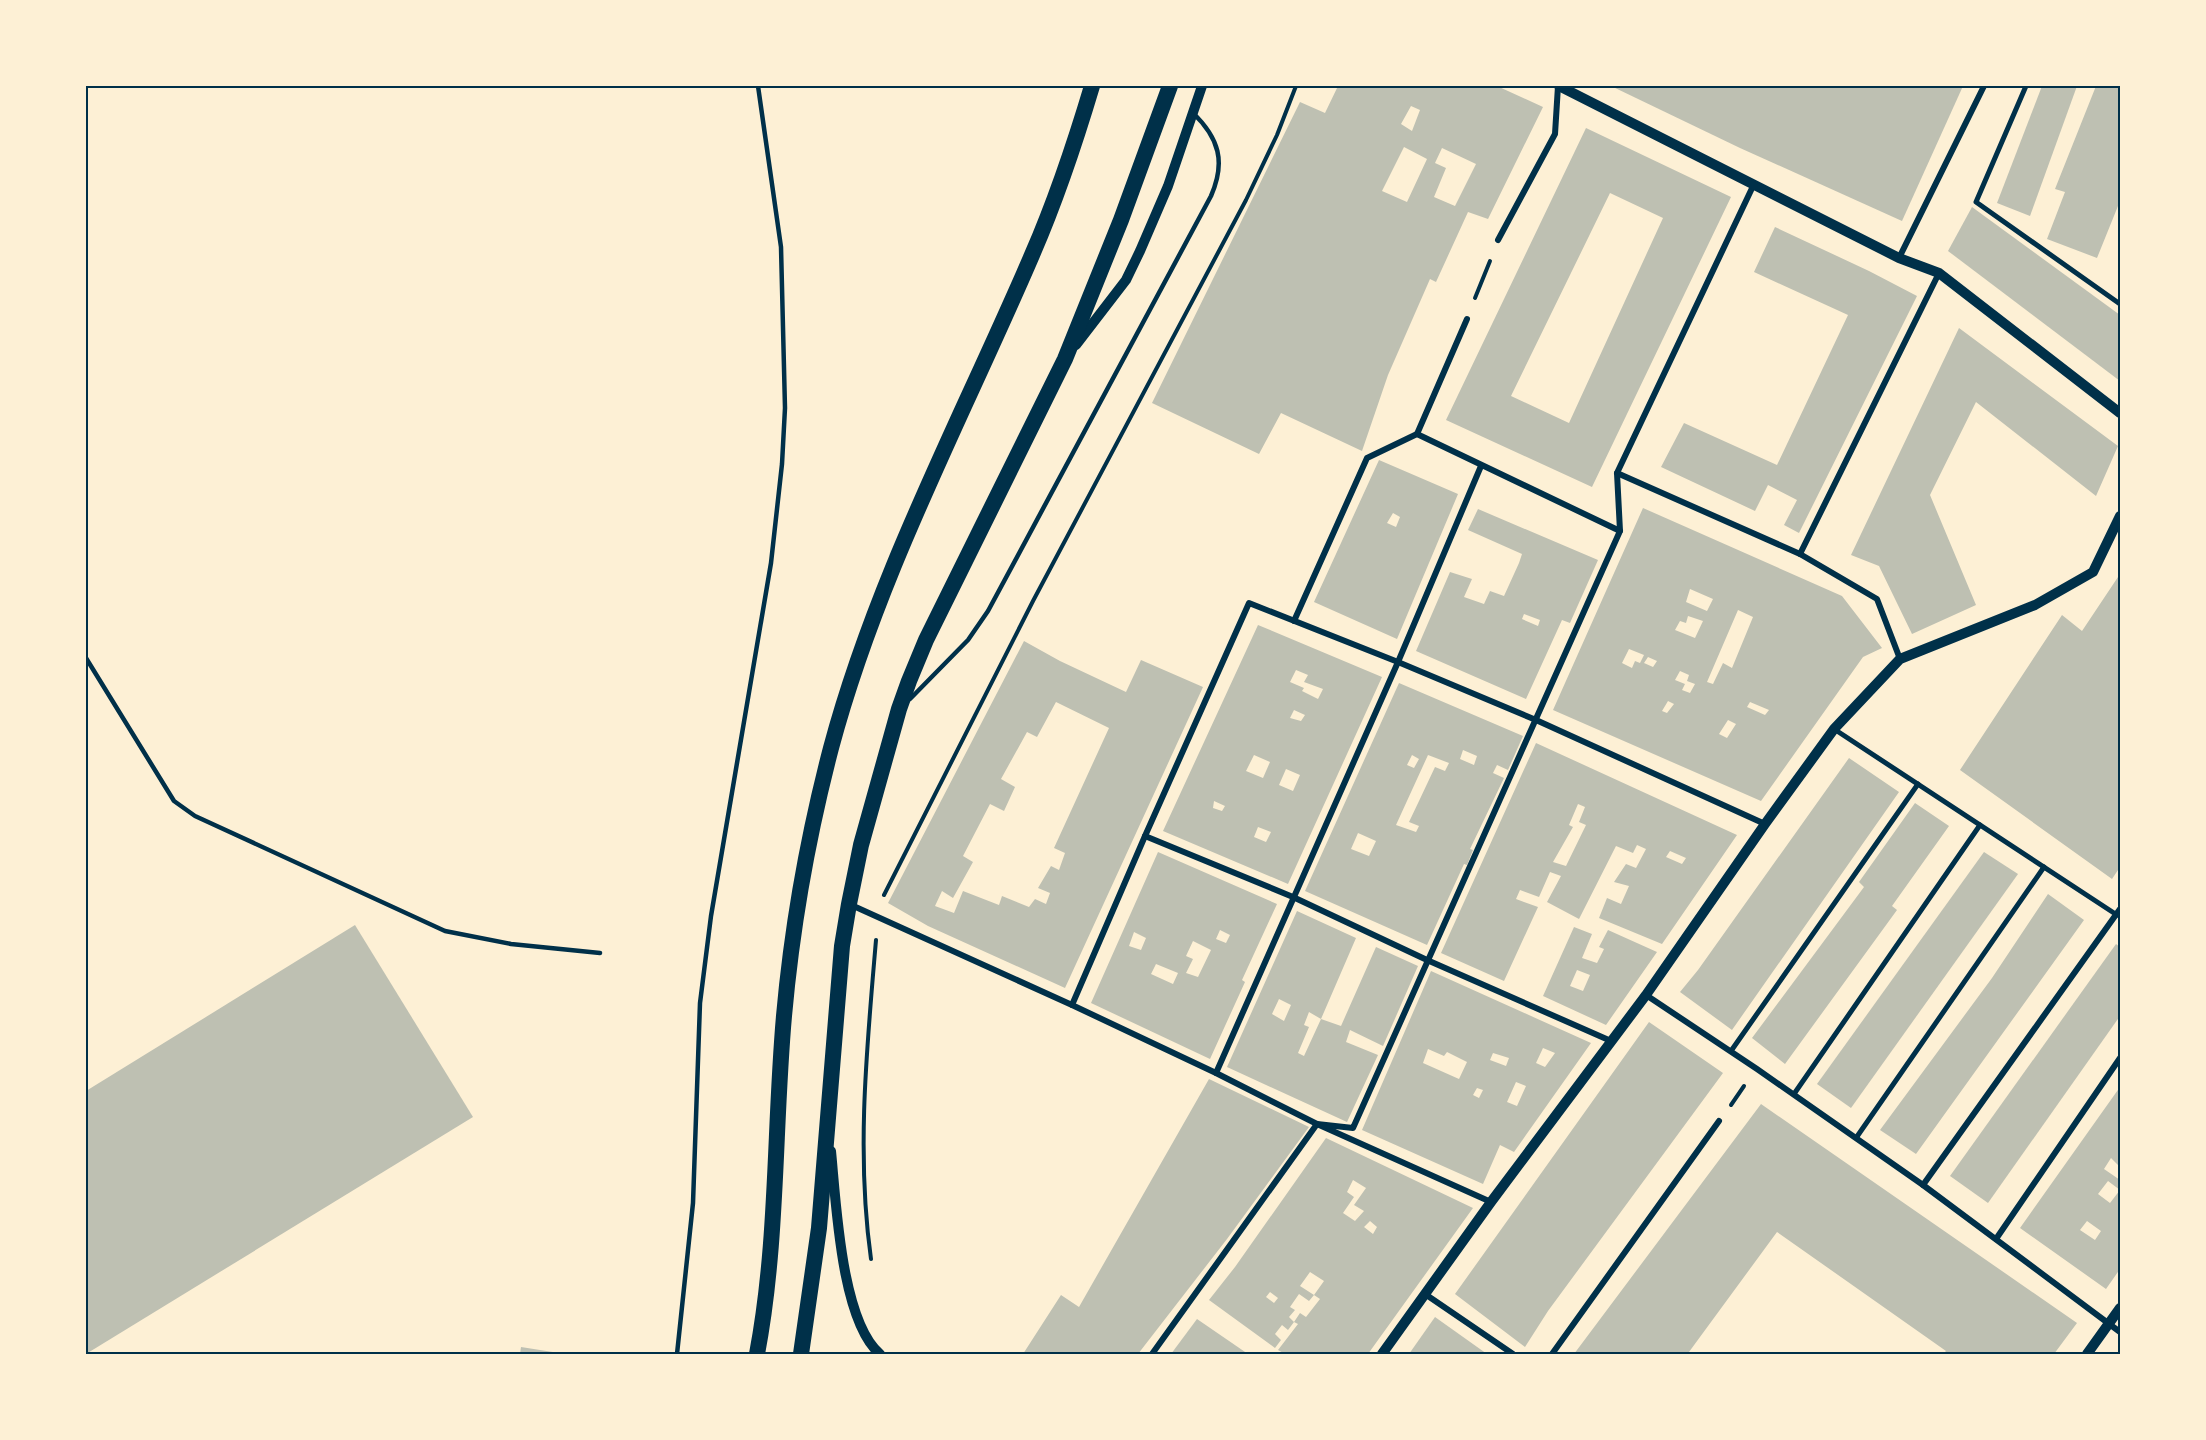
<svg xmlns="http://www.w3.org/2000/svg" width="2206" height="1440" viewBox="0 0 2206 1440" font-family="Ubuntu,sans-serif">
	<style>
		.building { fill: #bec0b2; fill-rule: evenodd }
		.lines { fill: none; stroke-linecap: round; stroke-linejoin: round }
		.path { stroke: #003049; stroke-width: 4 }
		.service { stroke: #003049; stroke-width: 4.5 }
		.pedestrian { stroke: #003049; stroke-width: 5 }
		.minor { stroke: #003049; stroke-width: 6 }
		.tertiary { stroke: #003049; stroke-width: 10 }
		.trunk { stroke: #003049; stroke-width: 16 }
		.neatline { fill: none; stroke: #003049; stroke-width: 2 }
	</style>
	<rect width="100%" height="100%" fill="#fdf0d5"/>
	<!-- building -->
	<g class="building">
		<path d="M1338 86H1497L1543 107 1488 219 1468 212 1436 282 1430 279 1388 375 1362 451 1281 413 1259 454 1152 403 1300 102 1325 113ZM1411 106 1420 110 1412 131 1401 124ZM1404 147 1427 159 1407 202 1382 191ZM1442 148 1476 164 1455 206 1434 197 1446 168 1435 163Z"/>
		<path d="M1611 86H1963L1902 221 1740 148Z"/>
		<path d="M2042 86H2077L2030 216 1997 203Z"/>
		<path d="M2096 86H2120V201L2097 258 2047 239 2065 192 2055 189Z"/>
		<path d="M1586 128 1731 197 1592 487 1446 420ZM1610 193 1663 218 1569 423 1511 396Z"/>
		<path d="M1972 207 2120 315V381L1948 251Z"/>
		<path d="M1775 227 1869 271 1917 296 1799 533 1784 525 1797 500 1768 485 1755 511 1661 467 1684 423 1777 465 1848 315 1754 272Z"/>
		<path d="M1959 328 2118 446 2096 496 1976 402 1930 495 1976 605 1912 634 1879 566 1851 555Z"/>
		<path d="M1379 460 1458 494 1397 639 1314 602ZM1393 513 1400 517 1396 527 1387 523Z"/>
		<path d="M1643 508 1842 596 1882 648 1863 657 1761 801 1553 710ZM1690 589 1713 599 1707 611 1686 602ZM1738 610 1753 617 1732 668 1723 663 1713 684 1707 682ZM1688 616 1703 621 1695 638 1675 630 1680 621 1686 623ZM1629 649 1644 655 1640 663 1635 661 1632 668 1622 663ZM1648 657 1657 661 1653 667 1644 663ZM1680 671 1689 675 1687 681 1695 684 1690 693 1682 690 1685 684 1675 680ZM1668 701 1674 704 1667 713 1662 711ZM1750 702 1769 710 1765 715 1747 707ZM1728 720 1736 724 1727 738 1719 734Z"/>
		<path d="M1478 509 1598 560 1570 623 1562 620 1526 699 1416 651 1450 572 1472 579 1464 597 1484 604 1490 591 1504 596 1519 563 1522 554 1468 530ZM1524 614 1540 620 1538 626 1522 619Z"/>
		<path d="M2120 574V867L2112 879 1960 770 2062 615 2082 631Z"/>
		<path d="M1258 625 1382 677 1288 884 1163 831ZM1296 670 1308 675 1304 682 1323 689 1318 699 1302 691 1304 688 1290 682ZM1294 710 1305 715 1301 721 1290 718ZM1254 755 1270 762 1263 778 1246 771ZM1286 769 1300 775 1293 791 1279 785ZM1214 801 1225 806 1222 811 1213 808ZM1258 827 1271 832 1266 842 1254 837Z"/>
		<path d="M1024 641 1060 661 1126 692 1141 660 1203 687 1065 988 928 926 888 903ZM1056 702 1109 728 1054 848 1065 853 1059 870 1051 866 1038 888 1050 893 1046 904 1035 899 1029 907 1002 896 999 905 963 891 954 913 935 906 942 891 953 898 973 862 963 856 990 804 1004 811 1015 787 1001 779 1027 732 1037 737Z"/>
		<path d="M1399 683 1523 736 1508 770 1497 765 1493 773 1504 778 1470 849 1473 850 1467 865 1464 864 1427 945 1305 891ZM1463 750 1477 756 1474 765 1460 759ZM1412 755 1419 759 1414 768 1407 765ZM1428 755 1449 763 1445 771 1435 767 1419 801 1409 822 1419 826 1416 832 1396 825ZM1358 833 1376 841 1369 856 1351 849Z"/>
		<path d="M1536 743 1737 835 1662 944 1599 918 1607 898 1621 904 1629 886 1614 882 1626 864 1636 868 1646 849 1637 845 1633 853 1616 846 1579 919 1547 902 1561 876 1550 872 1539 897 1520 890 1516 899 1538 907 1504 981 1441 953ZM1578 804 1585 807 1579 822 1586 825 1566 866 1553 862 1573 827 1569 825ZM1670 851 1686 858 1682 864 1666 857Z"/>
		<path d="M1849 758 1899 792 1732 1030 1680 992 1698 970Z"/>
		<path d="M1915 803 1949 826 1892 906 1897 910 1785 1064 1752 1038 1864 887 1859 882Z"/>
		<path d="M1158 852 1277 904 1242 980 1245 982 1210 1059 1091 1003ZM1220 930 1230 935 1226 943 1216 939ZM1134 932 1146 938 1141 950 1129 946ZM1193 941 1211 950 1198 977 1186 973 1193 959 1186 956ZM1156 964 1178 973 1173 984 1151 974Z"/>
		<path d="M1984 852 2018 874 1851 1108 1817 1084Z"/>
		<path d="M2048 894 2084 920 1916 1154 1880 1130 1992 978Z"/>
		<path d="M1297 911 1356 938 1321 1019 1309 1012 1304 1025 1309 1027 1298 1053 1304 1056 1321 1019 1341 1026 1376 947 1418 966 1383 1046 1350 1030 1346 1042 1378 1055 1347 1122 1227 1067ZM1279 999 1291 1005 1284 1021 1272 1014Z"/>
		<path d="M355 925 473 1117 86 1354V1091Z"/>
		<path d="M1574 927 1592 934 1582 958 1597 963 1604 949 1599 947 1608 930 1657 952 1606 1025 1543 996ZM1577 970 1590 975 1583 991 1570 986Z"/>
		<path d="M2116 944 2120 947V1016L1988 1203 1950 1176Z"/>
		<path d="M1431 971 1591 1043 1514 1152 1500 1145 1483 1184 1362 1130ZM1543 1048 1555 1053 1545 1067 1536 1063ZM1428 1049 1444 1056 1447 1052 1467 1062 1459 1079 1423 1063ZM1493 1053 1509 1058 1506 1066 1490 1060ZM1516 1082 1526 1086 1517 1106 1507 1102ZM1477 1088 1483 1090 1479 1098 1473 1095Z"/>
		<path d="M1649 1022 1723 1073 1548 1311 1525 1347 1455 1294Z"/>
		<path d="M1209 1079 1309 1127 1227 1239 1138 1354H1023L1061 1295 1079 1307Z"/>
		<path d="M2120 1087V1167L2111 1158 2104 1169 2120 1180V1190L2108 1181 2098 1194 2110 1203 2120 1190V1269L2106 1289 2020 1228ZM2087 1221 2101 1231 2095 1240 2080 1230Z"/>
		<path d="M1761 1104 2077 1323 2054 1354H1943L1946 1351 1777 1232 1689 1352 1692 1354H1574Z"/>
		<path d="M1326 1138 1473 1208 1368 1354H1285L1278 1350 1298 1324 1294 1322 1300 1313 1306 1317 1320 1299 1314 1295 1309 1301 1299 1294 1290 1307 1295 1310 1289 1317 1294 1322 1288 1330 1282 1325 1275 1334 1281 1340 1275 1348 1209 1300 1235 1267ZM1353 1180 1366 1188 1354 1205 1364 1211 1355 1221 1343 1213 1354 1197 1347 1192ZM1370 1221 1377 1227 1373 1234 1364 1227ZM1310 1272 1324 1281 1314 1295 1300 1286ZM1270 1292 1278 1298 1274 1303 1266 1297Z"/>
		<path d="M1435 1317 1487 1354H1409Z"/>
		<path d="M1197 1319 1248 1354H1171Z"/>
		<path d="M521 1347 559 1353V1354H520Z"/>
	</g>
	<g class="lines">
		<!-- path -->
		<g class="path">
			<path d="M1475 298 1490 261"/>
			<path d="M884 895 1033 601 1246 200 1277 135 1296 86"/>
			<path d="M1731 1105 1744 1086"/>
			<path d="M871 1259C856 1153 867 1046 876 940"/>
		</g>
		<!-- service -->
		<g class="service">
			<path d="M86 658 174 801 195 816 445 931 511 944 600 953"/>
			<path d="M910 699 968 640 988 611 1211 196C1226 162 1219 138 1193 113"/>
			<path d="M677 1354 693 1203 700 1003 711 916 771 563 782 464 785 408 781 247 758 86"/>
		</g>
		<!-- pedestrian -->
		<g class="pedestrian">
			<path d="M2026 86 1976 202 2120 304"/>
			<path d="M1834 729 2117 915"/>
			<path d="M1731 1051 1918 784"/>
			<path d="M1794 1094 1980 825"/>
			<path d="M1856 1138 2044 867"/>
		</g>
		<!-- minor -->
		<g class="minor">
			<path d="M1498 240 1555 134 1558 86"/>
			<path d="M1899 258 1984 86"/>
			<path d="M1417 434 1620 531"/>
			<path d="M1417 434 1467 319"/>
			<path d="M1617 473 1800 554 1877 599 1900 659"/>
			<path d="M1800 554 1939 273"/>
			<path d="M1294 621 1367 458 1417 434"/>
			<path d="M1145 836 1293 897 1427 960 1611 1041"/>
			<path d="M849 904 1072 1005 1216 1073 1317 1124 1491 1202"/>
			<path d="M1646 995 1757 1069 1923 1185 2120 1332"/>
			<path d="M1072 1005 1145 836 1249 603 1398 662 1536 720 1765 824"/>
			<path d="M1216 1073 1398 662 1481 466"/>
			<path d="M1923 1185 2120 909"/>
			<path d="M1996 1239 2120 1058"/>
			<path d="M1425 1294 1513 1354"/>
			<path d="M1152 1354 1317 1124 1353 1128 1620 531 1617 473 1754 184"/>
			<path d="M1552 1354 1719 1121"/>
		</g>
		<!-- tertiary -->
		<g class="tertiary">
			<path d="M1559 86 1899 258 1939 273 2120 413"/>
			<path d="M1076 345 1126 280 1140 251 1168 186 1202 86"/>
			<path d="M831 1151C836 1201 841 1321 880 1354"/>
			<path d="M1382 1354 1491 1202 1646 995 1765 824 1834 729 1900 659 2035 605 2093 572 2120 516"/>
			<path d="M2087 1354 2120 1308"/>
		</g>
		<!-- trunk -->
		<g class="trunk">
			<path d="M757 1354C778 1243 774 1129 784 1016 792 926 808 836 831 748 877 576 962 418 1032 255 1056 200 1075 143 1092 86"/>
			<path d="M801 1354 819 1228 842 946 849 904 861 845 899 709 909 681 926 640 1065 359 1121 220 1170 86"/>
		</g>
	</g>
	<!-- border -->
	<rect width="2206" height="1440" fill="none" stroke="#fdf0d5" stroke-width="174"/>
	<rect x="87" y="87" width="2032" height="1266" class="neatline"/>
</svg>
